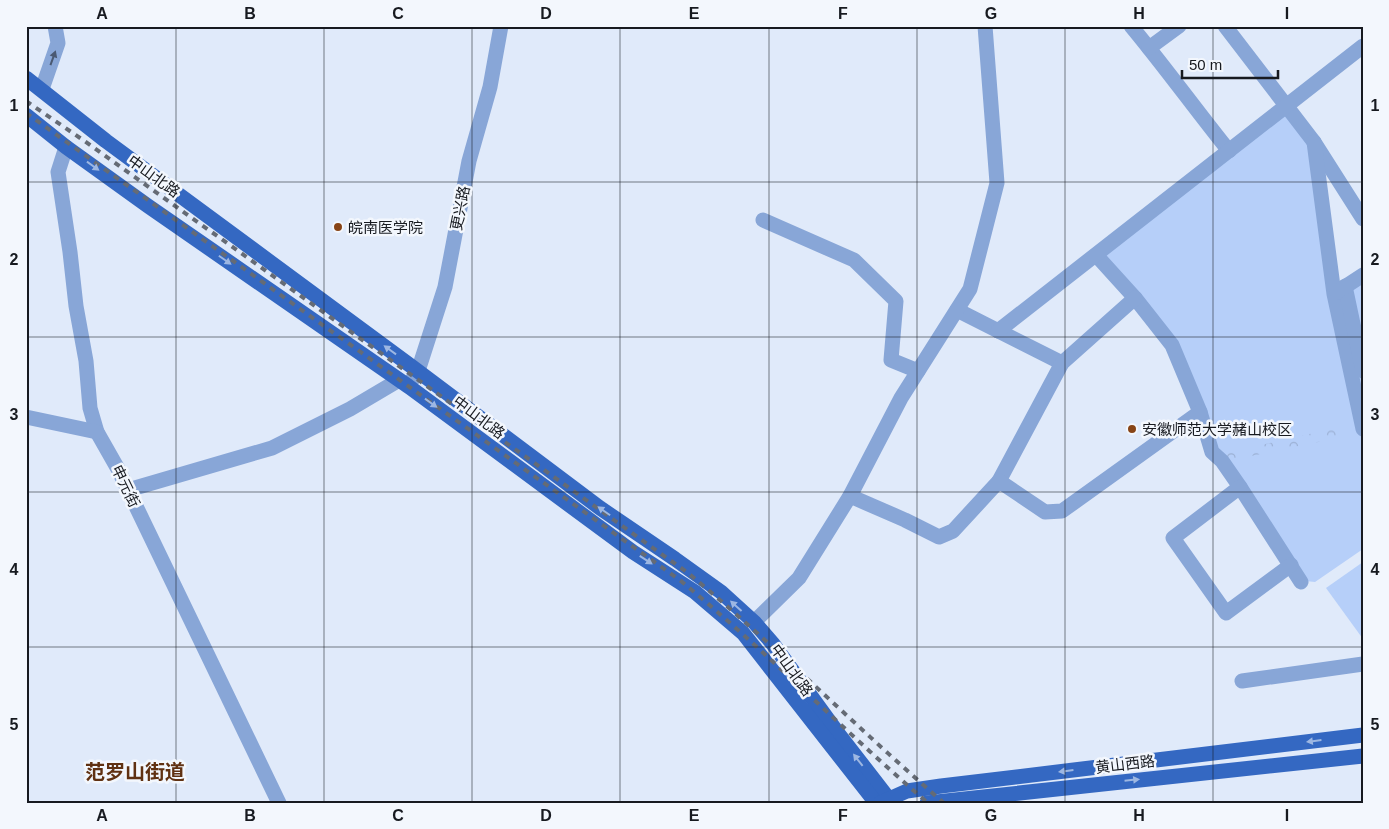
<svg xmlns="http://www.w3.org/2000/svg" width="1389" height="829" viewBox="0 0 1389 829" font-family="Helvetica,'Noto Sans SC',sans-serif">
	<style>
		.grass { fill: #b6cff9 }
		.forest { fill: url(#forest-crowns) }
		.lines { fill: none; stroke-linecap: round; stroke-linejoin: round }
		.minor { stroke: #88a6d7; stroke-width: 15 }
		.major { stroke: #3468c2; stroke-width: 15 }
		.rail { stroke: #656b75; stroke-width: 4; stroke-dasharray: 6 6; stroke-linecap: butt }
		.oneway { fill: #4a5972 }
		.oneway2 { fill: #9db7e2 }
		.grid { fill: none; stroke: #171a20; stroke-width: 1; stroke-opacity: 0.55 }
		.poi-dot { fill: #874416; stroke: #f3f7fd; stroke-width: 2 }
		.labels { text-anchor: middle; dominant-baseline: central; stroke-width: 5; stroke-linejoin: round; paint-order: stroke }
		.street-label { font-size: 15px; fill: #171a20; stroke: #f3f7fd }
		.poi-label { font-size: 15px; fill: #171a20; stroke: #f3f7fd; text-anchor: start }
		.district-label { font-size: 20px; font-weight: bold; fill: #603112; stroke: #f3f7fd }
		.neatline { fill: none; stroke: #171a20; stroke-width: 2 }
		.grid-label { font-size: 16px; text-anchor: middle; font-weight: bold; fill: #171a20 }
	</style>
	<defs>
		<pattern id="forest-crowns" width="20" height="18" patternUnits="userSpaceOnUse" patternTransform="scale(1.25)"><rect width="20" height="18" fill="#b6cff9"/><path d="M2 6a3 3 0 1 1 6 0M12 15a3 3 0 1 1 6 0" fill="none" stroke="#9cb1d5"/></pattern>
	</defs>
	<rect width="100%" height="100%" fill="#e0eafa"/>
	<!-- grass -->
	<g class="grass">
		<path d="M1287 106 1314 142 1334 293 1363 281V549L1315 582 1305 581 1222 461 1172 345 1096 255Z"/>
		<path d="M1363 562V639L1326 588Z"/>
	</g>
	<!-- forest -->
	<path class="forest" d="M1344 426 1347 436 1227 461 1226 453Z"/>
	<g class="lines">
		<!-- minor -->
		<g class="minor">
			<path d="M1131 26C1165 67 1196 110 1229 151"/>
			<path d="M1225 26 1314 142 1363 219"/>
			<path d="M1149 48 1179 26"/>
			<path d="M42 89 58 43 55 26"/>
			<path d="M1314 142 1334 294 1363 429"/>
			<path d="M66 147 58 172 70 252 76 306 86 361 90 408 97 432 118 469 279 803"/>
			<path d="M763 220 854 260 896 301 891 360 918 371"/>
			<path d="M1096 255 1135 298 1172 345 1200 412 1212 452 1222 461 1240 487 1301 582"/>
			<path d="M1345 286 1363 371"/>
			<path d="M1337 292 1363 275"/>
			<path d="M957 310 1062 363"/>
			<path d="M998 331 1363 46"/>
			<path d="M408 386 418 371 445 287 469 161 490 87 501 26"/>
			<path d="M26 417 97 432"/>
			<path d="M999 481 1062 363 1135 298"/>
			<path d="M1240 487 1173 538 1226 613 1291 565"/>
			<path d="M128 490 272 448 350 409 399 380"/>
			<path d="M850 496 905 520 939 537 953 531 999 481 1045 512 1062 511 1200 412"/>
			<path d="M754 622 799 578 850 496 901 398 970 289 997 183 985 26"/>
			<path d="M1242 681 1363 664"/>
		</g>
		<!-- major -->
		<g class="major">
			<path d="M26 78 106 141 411 366 600 508 675 559 721 592 754 622 773 644 837 732 892 803"/>
			<path d="M26 115 66 147 148 206 408 386 633 552 695 592 743 633 876 803"/>
			<path d="M880 803 907 791 941 786 1363 735"/>
			<path d="M927 803 1363 756"/>
		</g>
		<!-- rail -->
		<g class="rail">
			<path d="M26 101 83 140 688 573C776 646 857 728 944 803"/>
			<path d="M26 113 681 581C767 652 844 731 928 803"/>
		</g>
	</g>
	<!-- one-way arrows -->
	<defs><path id="oneway-solid" d="M-6-.8H1V-3.2L6.5 0L1 3.2V.8H-6Z" transform="scale(1.25)"/></defs>
	<use class="oneway" href="#oneway-solid" transform="translate(53 58) rotate(-70)"/>
	<g class="oneway2">
		<use href="#oneway-solid" transform="translate(93 166) rotate(36)"/>
		<use href="#oneway-solid" transform="translate(225 260) rotate(35)"/>
		<use href="#oneway-solid" transform="translate(390 350) rotate(-144)"/>
		<use href="#oneway-solid" transform="translate(431 403) rotate(36)"/>
		<use href="#oneway-solid" transform="translate(604 511) rotate(-145)"/>
		<use href="#oneway-solid" transform="translate(646 560) rotate(33)"/>
		<use href="#oneway-solid" transform="translate(736 606) rotate(-138)"/>
		<use href="#oneway-solid" transform="translate(1314 741) rotate(173)"/>
		<use href="#oneway-solid" transform="translate(858 760) rotate(-128)"/>
		<use href="#oneway-solid" transform="translate(1066 771) rotate(173)"/>
		<use href="#oneway-solid" transform="translate(1132 780) rotate(-6)"/>
	</g>
	<!-- grid -->
	<path class="grid" d="M176 26V803M324 26V803M472 26V803M620 26V803M769 26V803M917 26V803M1065 26V803M1213 26V803M26 182H1363M26 337H1363M26 492H1363M26 647H1363"/>
	<!-- markers -->
	<g class="poi-dot">
		<circle cx="338" cy="227" r="5"/>
		<circle cx="1132" cy="429" r="5"/>
	</g>
	<g class="labels">
		<!-- street labels -->
		<g class="street-label">
			<text transform="translate(154 176) rotate(36)">中山北路</text>
			<text transform="translate(460 208) rotate(-79)">更兴路</text>
			<text transform="translate(479 417) rotate(37)">中山北路</text>
			<text transform="translate(126 486) rotate(64)">申元街</text>
			<text transform="translate(792 670) rotate(54)">中山北路</text>
			<text transform="translate(1125 764) rotate(-7)">黄山西路</text>
		</g>
		<!-- poi labels -->
		<g class="poi-label">
			<text x="348" y="227">皖南医学院</text>
			<text x="1142" y="429">安徽师范大学赭山校区</text>
		</g>
		<!-- district labels -->
		<g class="district-label">
			<text x="135" y="772">范罗山街道</text>
		</g>
	</g>
	<!-- border -->
	<rect width="1389" height="829" fill="none" stroke="#f3f7fd" stroke-width="55"/>
	<!-- scale -->
	<path d="M1182 70v8h96v-8" fill="none" stroke="#171a20" stroke-width="2.5"/>
	<text x="1189" y="70" font-size="15" fill="#171a20" stroke="#f3f7fd" stroke-width="4" paint-order="stroke">50 m</text>
	<rect x="28" y="28" width="1334" height="774" class="neatline"/>
	<g class="grid-label">
		<text x="102" y="19">A</text>
		<text x="250" y="19">B</text>
		<text x="398" y="19">C</text>
		<text x="546" y="19">D</text>
		<text x="694" y="19">E</text>
		<text x="843" y="19">F</text>
		<text x="991" y="19">G</text>
		<text x="1139" y="19">H</text>
		<text x="1287" y="19">I</text>
		<text x="14" y="111">1</text>
		<text x="1375" y="111">1</text>
		<text x="14" y="265">2</text>
		<text x="1375" y="265">2</text>
		<text x="14" y="420">3</text>
		<text x="1375" y="420">3</text>
		<text x="14" y="575">4</text>
		<text x="1375" y="575">4</text>
		<text x="14" y="730">5</text>
		<text x="1375" y="730">5</text>
		<text x="102" y="821">A</text>
		<text x="250" y="821">B</text>
		<text x="398" y="821">C</text>
		<text x="546" y="821">D</text>
		<text x="694" y="821">E</text>
		<text x="843" y="821">F</text>
		<text x="991" y="821">G</text>
		<text x="1139" y="821">H</text>
		<text x="1287" y="821">I</text>
	</g>
</svg>
